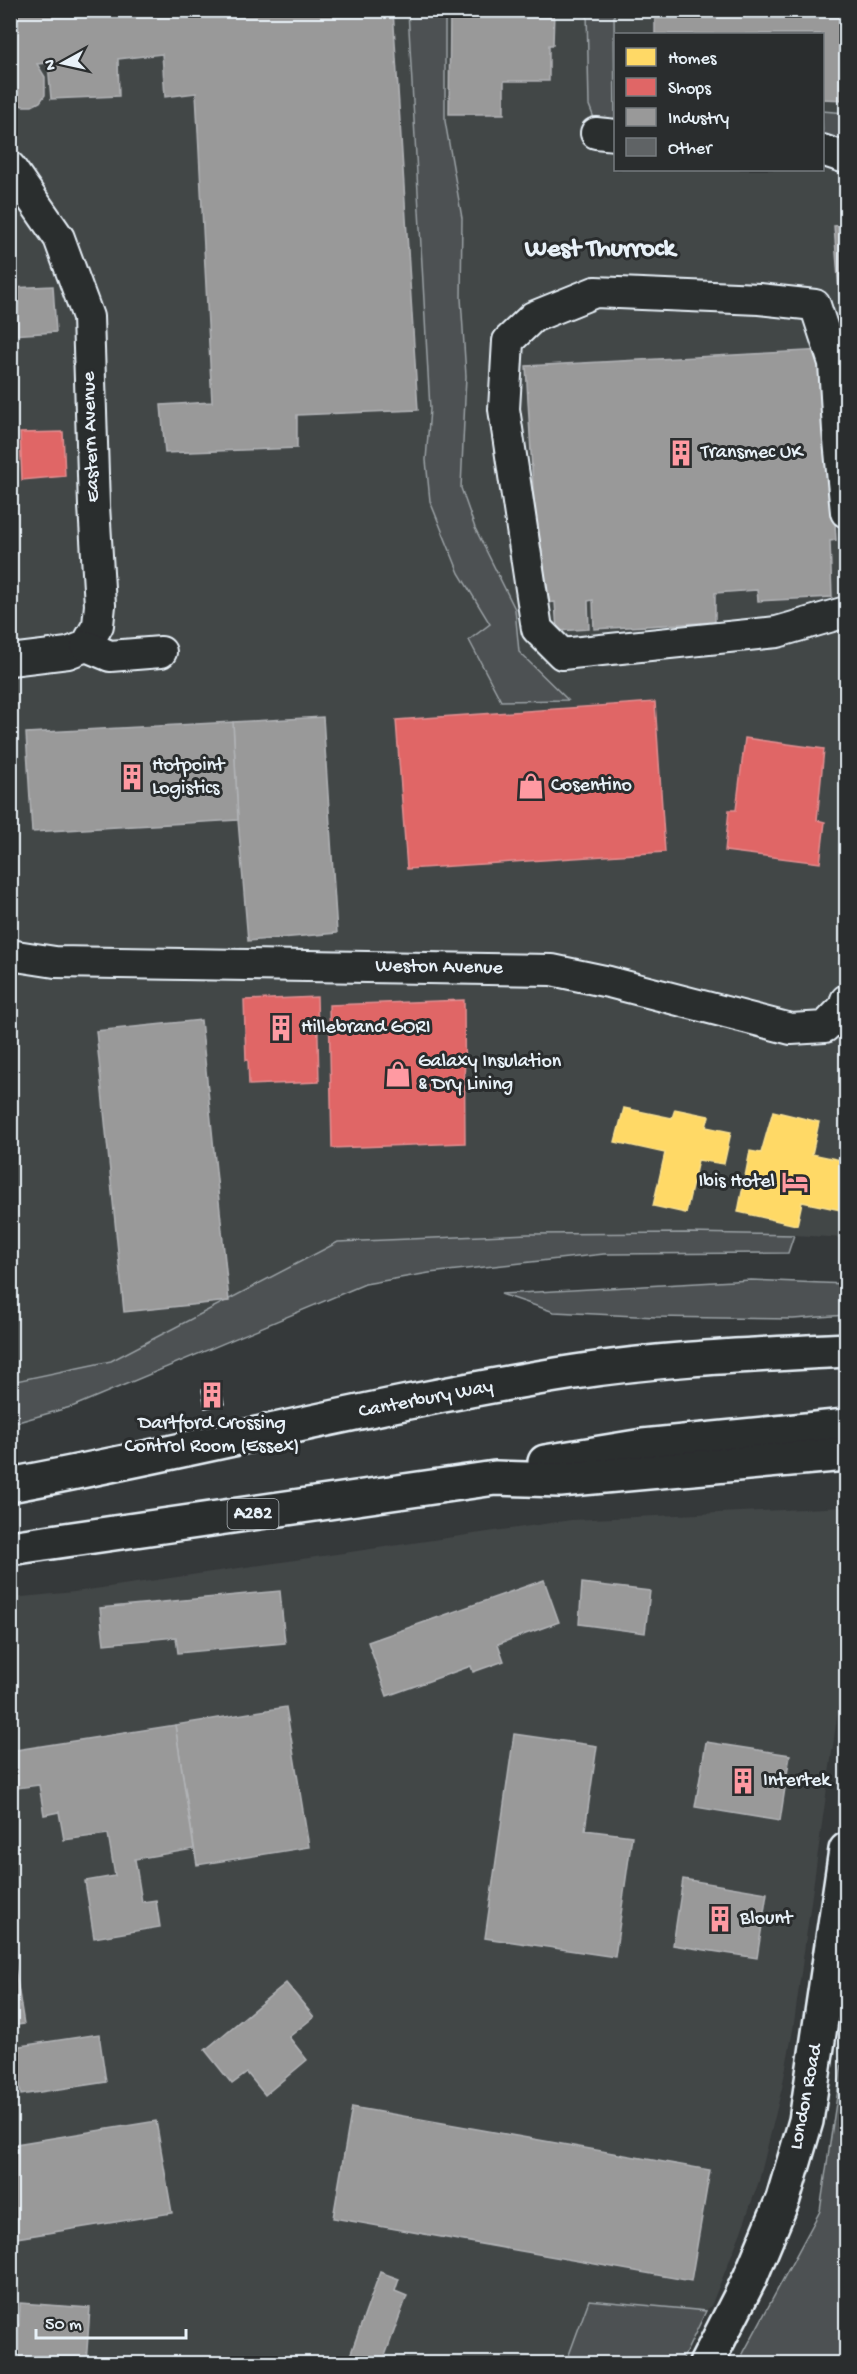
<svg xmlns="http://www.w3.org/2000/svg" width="857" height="2374" viewBox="0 0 857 2374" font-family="'Gochi Hand',sans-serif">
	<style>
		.built { fill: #424647; fill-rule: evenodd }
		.green { fill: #4d5152; stroke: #9aa1a5; stroke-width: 1.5 }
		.homes { fill: #ffd966; stroke: #f8e092; stroke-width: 1.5 }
		.shops { fill: #e06666; stroke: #e29092; stroke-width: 1.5 }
		.industry { fill: #999; stroke: #b1b3b6; stroke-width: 1.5 }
		.building { fill: #5f6365; stroke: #e8f1f8; stroke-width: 1.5 }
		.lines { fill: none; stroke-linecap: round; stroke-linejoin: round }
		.minor-casing { stroke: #e8f1f8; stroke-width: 34 }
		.major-casing { stroke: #e8f1f8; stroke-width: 38 }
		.highway-casing { stroke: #e8f1f8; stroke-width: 38 }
		.minor { stroke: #2a2d2e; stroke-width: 30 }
		.major { stroke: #2a2d2e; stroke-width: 33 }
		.highway { stroke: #2a2d2e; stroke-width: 33 }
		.labels { text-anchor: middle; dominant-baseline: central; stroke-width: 6; stroke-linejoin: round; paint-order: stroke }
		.shield { fill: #2a2d2e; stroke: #afb6bb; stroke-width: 1.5 }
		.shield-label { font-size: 18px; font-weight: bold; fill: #e8f1f8 }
		.street-label { font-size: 20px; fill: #e8f1f8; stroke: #2a2d2e }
		.poi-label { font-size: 20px; fill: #e8f1f8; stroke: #2a2d2e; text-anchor: start }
		.district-label { font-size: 26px; font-weight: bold; fill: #e8f1f8; stroke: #2a2d2e }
	</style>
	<rect width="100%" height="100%" fill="#35393a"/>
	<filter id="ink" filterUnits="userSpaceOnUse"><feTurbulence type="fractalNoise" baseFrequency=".0167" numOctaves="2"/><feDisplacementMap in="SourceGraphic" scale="12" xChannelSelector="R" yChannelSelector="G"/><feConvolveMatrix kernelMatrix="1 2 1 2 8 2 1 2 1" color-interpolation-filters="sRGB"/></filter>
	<g filter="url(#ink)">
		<!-- built -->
		<g class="built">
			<path d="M10 11H846V1238L794 1235 338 1242 111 1361 11 1382ZM616 34H822V170H616Z"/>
			<path d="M846 1507V1653L793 2030 782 2088 759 2181 741 2232 711 2306 706 2311 589 2300 566 2363 11 2364V1598L74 1592 571 1520Z"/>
		</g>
		<!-- green -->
		<g class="green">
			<path d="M408 11H445V121L462 218 461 298 466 376 461 488 475 528 515 609 519 652 568 700 501 701 469 640 490 624 459 573 430 501 426 460 430 409Z"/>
			<path d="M587 11H614L615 127 597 126 589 105Z"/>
			<path d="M822 111 846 113V142L823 139Z"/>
			<path d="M688 1233 794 1235 788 1253 604 1254 429 1273 365 1284 74 1406 11 1424V1382L111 1361 338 1242 528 1234Z"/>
			<path d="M751 1280 846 1284V1315L793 1319 656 1317 554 1312 501 1294Z"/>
			<path d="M846 2035V2363H738L820 2211Z"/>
			<path d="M589 2300 706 2311 681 2363H566Z"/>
		</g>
		<!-- homes -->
		<g class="homes">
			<path d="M624 1108 672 1118 675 1109 709 1116 706 1127 731 1132 724 1164 698 1160 686 1213 653 1206 665 1153 615 1142Z"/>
			<path d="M773 1111 819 1122 812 1154 846 1161V1211L802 1202 797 1225 738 1212 750 1151 761 1153Z"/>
		</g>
		<!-- shops -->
		<g class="shops">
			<path d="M63 432 65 476 22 480 20 433Z"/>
			<path d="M655 702 665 852 407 869 396 720Z"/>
			<path d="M745 738 824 749 817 820 825 822 820 863 725 851 729 810H736Z"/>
			<path d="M317 997 319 1082 249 1085 248 1060H246L244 1000Z"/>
			<path d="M464 1000 465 1143 332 1148 329 1005Z"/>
		</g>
		<!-- industry -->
		<g class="industry">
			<path d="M10 10H393L418 410 297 415V448L165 453 161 405 212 402 196 93 165 97 162 54 118 59 119 96 51 99 48 63 37 64 45 77V95L40 102 32 106H23L15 103 10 97V74L17 66H10Z"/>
			<path d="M450 10 554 11 553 45H549V81H504V114H449Z"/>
			<path d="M655 10H846V100L822 99V34H655Z"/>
			<path d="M846 225V317H841L834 226Z"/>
			<path d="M53 286 56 332 12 335 10 288Z"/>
			<path d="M825 350 836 540 830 541 832 597 758 601 757 590 715 593V622L594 629 593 600 588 601 589 629 557 631 555 602 546 603 541 556H537L526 366Z"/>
			<path d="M323 717 337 933 248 941 238 820 233 722Z"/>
			<path d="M233 722 238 820 32 832 26 733Z"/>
			<path d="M201 1020 229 1301 124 1312 96 1031Z"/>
			<path d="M544 1580 559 1622 498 1644 504 1661 473 1672 471 1666 387 1696 368 1642Z"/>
			<path d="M582 1583 650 1591 645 1633 579 1624Z"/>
			<path d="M280 1591 285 1643 178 1653 176 1637 104 1644 100 1608Z"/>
			<path d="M286 1707 309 1847 197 1865 175 1725Z"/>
			<path d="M175 1725 194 1849 135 1859 142 1902 156 1900 160 1927 94 1938 85 1881 115 1876 108 1834 64 1840 59 1812 44 1815 39 1785 10 1789V1751Z"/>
			<path d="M514 1734 597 1746 585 1830 632 1836 615 1957 485 1938Z"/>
			<path d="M706 1742 790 1755 780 1821 695 1807Z"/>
			<path d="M683 1879 767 1893 757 1958 673 1945Z"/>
			<path d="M10 1936 24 2024 10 2026Z"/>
			<path d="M286 1983 314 2017 289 2037 307 2060 265 2095 247 2073 232 2084 205 2050Z"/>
			<path d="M99 2034 106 2082 21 2095 14 2047Z"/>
			<path d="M352 2107 710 2170 691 2281 333 2218Z"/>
			<path d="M156 2121 172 2213 10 2239V2145Z"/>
			<path d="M380 2272 399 2279 395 2291 407 2296 382 2364H347Z"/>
			<path d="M20 2303 90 2308 86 2364H10V2324L19 2325Z"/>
		</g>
		<!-- building -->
		<path class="building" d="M220 1386 224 1404 205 1408 202 1390Z"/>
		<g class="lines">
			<!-- minor casing -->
			<g class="minor-casing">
				<g id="minor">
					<path d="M596 133 616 135"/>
					<path d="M822 150 846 158"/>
					<path d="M10 167 59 238 88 317 94 506 100 605 98 625 86 646 68 653 10 660"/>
					<path d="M846 512 838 430 834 363 815 305 759 299 595 292 533 317 508 341 504 409 537 629 562 654 777 632 846 612"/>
					<path d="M86 646 110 656 161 652"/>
					<path d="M10 955 55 962 552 970 609 982 791 1029 825 1027 845 1006 846 1000"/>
				</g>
			</g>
			<!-- major casing -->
			<g class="major-casing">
				<path id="major" d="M706 2364 750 2278 783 2199 806 2121 846 1850"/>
			</g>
			<!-- highway casing -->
			<g class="highway-casing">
				<g id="highway">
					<path d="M545 1462 643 1446 846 1426"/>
					<path d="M10 1485C199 1450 386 1401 575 1372 665 1358 756 1355 846 1350"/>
					<path d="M10 1548 495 1478 560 1480 846 1454"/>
				</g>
			</g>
			<!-- minor -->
			<use href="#minor" class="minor"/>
			<!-- major -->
			<use href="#major" class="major"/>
			<!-- highway -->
			<use href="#highway" class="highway"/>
		</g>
	</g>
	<!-- icons -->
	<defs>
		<g id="building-bare" transform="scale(2.07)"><path d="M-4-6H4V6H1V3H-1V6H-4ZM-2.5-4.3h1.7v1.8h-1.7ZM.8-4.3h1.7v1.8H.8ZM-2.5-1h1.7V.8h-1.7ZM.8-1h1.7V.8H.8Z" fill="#ff9aa2" stroke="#2a2d2e" stroke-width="2.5" paint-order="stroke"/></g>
		<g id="shop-bare" transform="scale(2.07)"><path d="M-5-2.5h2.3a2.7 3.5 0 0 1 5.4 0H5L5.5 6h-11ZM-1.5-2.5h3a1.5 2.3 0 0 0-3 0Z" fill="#ff9aa2" stroke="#2a2d2e" stroke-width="2.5" paint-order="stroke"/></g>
		<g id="hotel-bare" transform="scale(2.07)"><path d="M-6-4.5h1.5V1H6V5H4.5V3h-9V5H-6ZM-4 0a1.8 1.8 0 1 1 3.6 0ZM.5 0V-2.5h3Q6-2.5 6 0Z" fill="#ff9aa2" stroke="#2a2d2e" stroke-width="2.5" paint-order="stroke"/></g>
	</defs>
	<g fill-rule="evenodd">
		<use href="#building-bare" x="681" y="453"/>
		<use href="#building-bare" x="132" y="777"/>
		<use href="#shop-bare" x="531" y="786"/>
		<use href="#building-bare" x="281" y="1028"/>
		<use href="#shop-bare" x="398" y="1074"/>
		<use href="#hotel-bare" x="795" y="1182"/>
		<use href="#building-bare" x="212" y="1395"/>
		<use href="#building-bare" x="743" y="1781"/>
		<use href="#building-bare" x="720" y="1919"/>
	</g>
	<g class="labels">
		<!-- shield labels -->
		<rect class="shield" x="227.5" y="1499" width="51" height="30" rx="4.5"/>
		<g class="shield-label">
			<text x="253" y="1514">A282</text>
		</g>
		<!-- street labels -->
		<g class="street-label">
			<text transform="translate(92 437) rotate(-92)">Eastern Avenue</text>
			<text transform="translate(439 968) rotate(1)">Weston Avenue</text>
			<text transform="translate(426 1400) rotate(-11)">Canterbury Way</text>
			<text transform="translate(807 2097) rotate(-79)">London Road</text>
		</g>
		<!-- poi labels -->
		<g class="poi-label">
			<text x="701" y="453">Transmec UK</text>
			<text x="152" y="766">Hotpoint<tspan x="152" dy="23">Logistics</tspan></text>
			<text x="551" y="786">Cosentino</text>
			<text x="301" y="1028">Hillebrand GORI</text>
			<text x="418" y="1062">Galaxy Insulation<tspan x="418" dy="23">&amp; Dry Lining</tspan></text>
			<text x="775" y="1182" text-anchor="end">Ibis Hotel</text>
			<text x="212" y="1424" text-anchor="middle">Dartford Crossing<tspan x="212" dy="23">Control Room (Essex)</tspan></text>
			<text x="763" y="1781">Intertek</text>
			<text x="740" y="1919">Blount</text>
		</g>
		<!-- district labels -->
		<g class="district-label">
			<text x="600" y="250">West Thurrock</text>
		</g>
	</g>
	<!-- margin -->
	<rect width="857" height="2374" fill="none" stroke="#2a2d2e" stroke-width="36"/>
	<rect x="18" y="18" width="821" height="2338" fill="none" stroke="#e8f1f8" stroke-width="2" filter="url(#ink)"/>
	<!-- legend -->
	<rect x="614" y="33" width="210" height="138" fill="#2a2d2e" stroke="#767b7f" stroke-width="1.5"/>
	<rect x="626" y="48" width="30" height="18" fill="#ffd966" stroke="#767b7f" stroke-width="1.5"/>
	<text x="668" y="63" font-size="18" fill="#e8f1f8">Homes</text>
	<rect x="626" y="78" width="30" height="18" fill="#e06666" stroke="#767b7f" stroke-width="1.5"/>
	<text x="668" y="93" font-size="18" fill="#e8f1f8">Shops</text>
	<rect x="626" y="108" width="30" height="18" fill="#999999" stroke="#767b7f" stroke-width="1.5"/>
	<text x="668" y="123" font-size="18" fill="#e8f1f8">Industry</text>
	<rect x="626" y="138" width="30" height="18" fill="#5f6365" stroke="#767b7f" stroke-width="1.5"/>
	<text x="668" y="153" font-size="18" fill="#e8f1f8">Other</text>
	<!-- north arrow -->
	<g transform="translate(63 63) rotate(262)" stroke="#2a2d2e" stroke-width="4.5" paint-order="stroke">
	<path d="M0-4.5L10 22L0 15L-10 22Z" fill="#e8f1f8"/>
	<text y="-9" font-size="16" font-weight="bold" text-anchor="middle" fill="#e8f1f8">N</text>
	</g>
	<!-- scale -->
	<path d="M36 2329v9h150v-9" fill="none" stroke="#e8f1f8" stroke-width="3"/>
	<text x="45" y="2329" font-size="18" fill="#e8f1f8" stroke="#2a2d2e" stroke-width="4.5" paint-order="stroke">50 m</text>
</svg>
